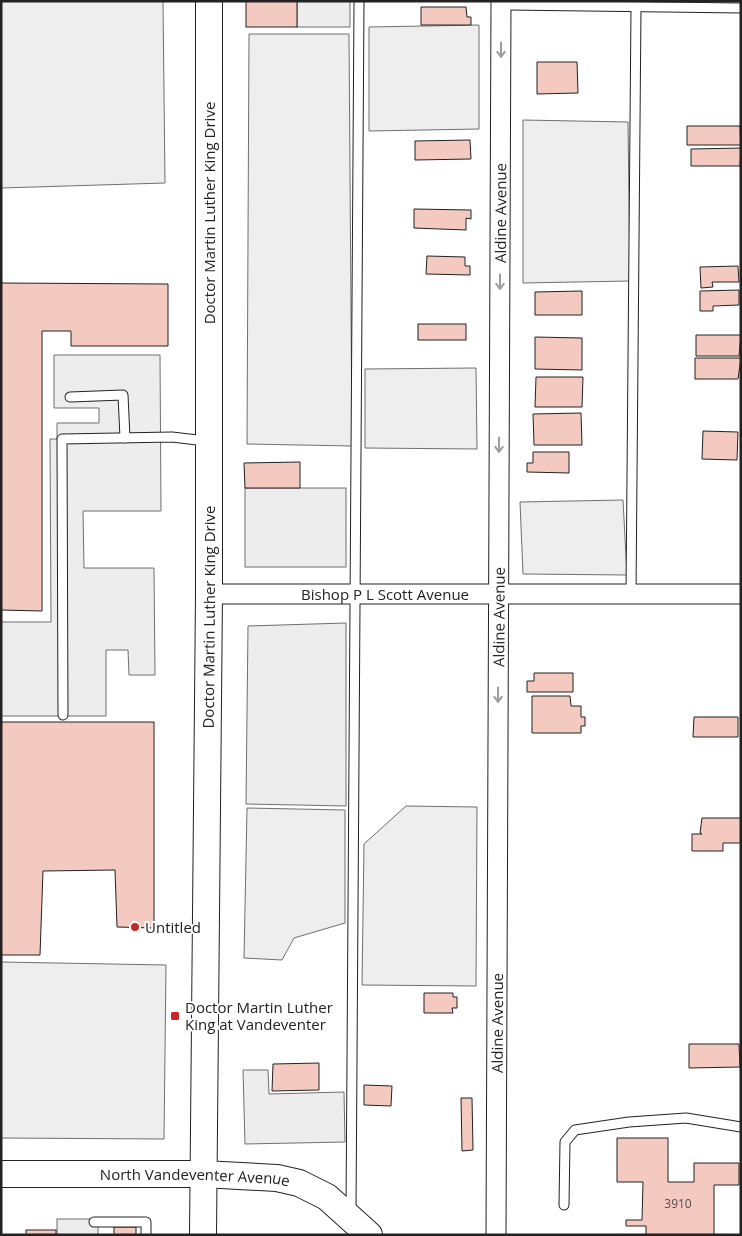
<svg xmlns="http://www.w3.org/2000/svg" width="742" height="1236" viewBox="0 0 742 1236" font-family="'Open Sans',sans-serif">
	<style>
		.green { fill: #eee; stroke: #6f6f6f }
		.parking { fill: #ededed; stroke: #6f6f6f }
		.building { fill: #f3c9c0; stroke: #222 }
		.lines { fill: none; stroke-linecap: round; stroke-linejoin: round }
		.service-casing { stroke: #222; stroke-width: 11 }
		.minor-casing { stroke: #222; stroke-width: 21 }
		.secondary-casing { stroke: #222; stroke-width: 28 }
		.service { stroke: #fff; stroke-width: 9 }
		.minor { stroke: #fff; stroke-width: 19 }
		.secondary { stroke: #fff; stroke-width: 26 }
		.oneway { stroke: #9c9c9c }
		.poi-dot { fill: #c62828; stroke: #fff; stroke-width: 2 }
		.labels { text-anchor: middle; dominant-baseline: central; stroke-width: 4; stroke-linejoin: round; paint-order: stroke }
		.number-label { font-size: 12px; fill: #564c4a }
		.street-label { font-size: 15px; fill: #222; stroke: #fff }
		.poi-label { font-size: 15px; fill: #222; stroke: #fff; text-anchor: start }
	</style>
	<rect width="100%" height="100%" fill="#fff"/>
	<!-- green -->
	<g class="green">
		<path d="M1 1H163L165 183 1 188Z"/>
		<path d="M479 25V129L369 131V27Z"/>
		<path d="M249 34H349L352 446 247 444Z"/>
		<path d="M523 120 628 122 630 281 523 283Z"/>
		<path d="M476 368 477 449 365 448V369Z"/>
		<path d="M623 500 627 575 523 574 520 502Z"/>
		<path d="M406 806 477 807 476 986 362 985 364 844Z"/>
		<path d="M247 808 345 810V923L294 938 282 960 244 958Z"/>
		<path d="M1 962 166 965 164 1139 1 1138Z"/>
	</g>
	<!-- parking -->
	<g class="parking">
		<rect x="297" y="1" width="53" height="26"/>
		<path d="M54 355H160L161 511H83L84 568H154L155 675H129L128 650H106V716H1V622H51L50 439H57V423H99V408H54Z"/>
		<rect x="245" y="488" width="101" height="79"/>
		<path d="M346 623V806L246 804 248 626Z"/>
		<path d="M243 1070H268L269 1094 344 1092 345 1142 245 1144Z"/>
		<rect x="57" y="1219" width="41" height="16"/>
	</g>
	<!-- building -->
	<g class="building">
		<rect x="246" y="1" width="51" height="26"/>
		<path d="M421 7H466L467 17H471V25H421Z"/>
		<path d="M537 62H577L578 93 537 94Z"/>
		<path d="M687 126H740L741 145H687Z"/>
		<path d="M470 140 471 159 415 160V141Z"/>
		<path d="M741 148 740 166H691V149Z"/>
		<path d="M414 209 471 210V219L466 218V230L414 228Z"/>
		<path d="M427 256 465 257V266H470V275L426 274Z"/>
		<path d="M738 266 739 282H712L713 287 701 288 700 267Z"/>
		<path d="M1 283 168 284V346H71V331H42V611L1 610Z"/>
		<path d="M739 290V305L713 306V311H700V291Z"/>
		<path d="M582 291V315H535V292Z"/>
		<rect x="418" y="324" width="48" height="16"/>
		<path d="M696 335H741L739 356H696Z"/>
		<path d="M535 337 582 338V370L535 369Z"/>
		<path d="M695 358H741L738 379H695Z"/>
		<path d="M536 377H583L582 407H535Z"/>
		<path d="M581 413 582 445H534L533 414Z"/>
		<path d="M703 431 738 432 737 460 702 459Z"/>
		<path d="M533 452H569V473L527 472V463H533Z"/>
		<path d="M300 462V488H245L244 463Z"/>
		<path d="M534 673H573V692H527V681H534Z"/>
		<path d="M532 696H570L571 706H581V717H585V726H581V733H532Z"/>
		<path d="M694 717H738V737H693Z"/>
		<path d="M1 722H154V928L117 927 115 870 43 871 40 955H1Z"/>
		<path d="M702 818H741V843H723V851H692V834H702L700 833Z"/>
		<path d="M424 993H453V997H457V1008H452L453 1013H424Z"/>
		<path d="M689 1044H739L740 1067 689 1068Z"/>
		<path d="M319 1063V1090L272 1091 273 1064Z"/>
		<path d="M364 1085 392 1086 391 1106 364 1105Z"/>
		<path d="M461 1098H472L473 1150 462 1151Z"/>
		<path d="M617 1138H668V1182H694V1163H739V1185H714V1235H646V1226H626V1220H642L643 1182H617Z"/>
		<rect x="114" y="1227" width="22" height="8"/>
		<rect x="26" y="1230" width="30" height="5"/>
	</g>
	<g class="lines">
		<!-- service casing -->
		<g class="service-casing">
			<g id="service">
				<path d="M501 5 741 8"/>
				<path d="M70 397 123 395 125 438"/>
				<path d="M631 594 636 7"/>
				<path d="M63 715 62 439 172 437 206 441"/>
				<path d="M564 1205 565 1142 575 1130 629 1122 686 1118 741 1127"/>
				<path d="M351 1211 359 1"/>
				<path d="M94 1222H146V1235"/>
			</g>
		</g>
		<!-- minor casing -->
		<g class="minor-casing">
			<g id="minor">
				<path id="s1" d="M209 594H741"/>
				<path id="s2" d="M496 1235 501 1"/>
			</g>
		</g>
		<!-- secondary casing -->
		<g class="secondary-casing">
			<g id="secondary">
				<path id="s3" d="M1 1174H203L277 1178 299 1183 327 1197 369 1235"/>
				<path id="s4" d="M203 1235 209 594V1"/>
			</g>
		</g>
		<!-- service -->
		<use href="#service" class="service"/>
		<!-- minor -->
		<use href="#minor" class="minor"/>
		<!-- secondary -->
		<use href="#secondary" class="secondary"/>
	</g>
	<!-- one-way arrows -->
	<defs><path id="oneway-shaft" d="M-6 0H5M1.5-3L5.5 0L1.5 3" fill="none" stroke-width="1.6" stroke-linecap="round" stroke-linejoin="round" transform="scale(1.25)"/></defs>
	<g class="oneway">
		<use href="#oneway-shaft" transform="translate(501 50) rotate(90)"/>
		<use href="#oneway-shaft" transform="translate(500 282) rotate(90)"/>
		<use href="#oneway-shaft" transform="translate(499 445) rotate(90)"/>
		<use href="#oneway-shaft" transform="translate(498 695) rotate(90)"/>
	</g>
	<!-- markers -->
	<g class="poi-dot">
		<circle cx="135" cy="927" r="5"/>
		<rect x="170" y="1011" width="10" height="10" rx="2.5"/>
	</g>
	<g class="labels">
		<!-- number labels -->
		<g class="number-label">
			<text x="678" y="1203">3910</text>
		</g>
		<!-- street labels -->
		<g class="street-label">
			<text transform="translate(209 213) rotate(-90)">Doctor Martin Luther King Drive</text>
			<text stroke="none"><textPath href="#s2" startOffset="1022">Aldine Avenue</textPath></text>
			<text stroke="none"><textPath href="#s1" startOffset="176">Bishop P L Scott Avenue</textPath></text>
			<text stroke="none"><textPath href="#s4" startOffset="618">Doctor Martin Luther King Drive</textPath></text>
			<text stroke="none"><textPath href="#s2" startOffset="618">Aldine Avenue</textPath></text>
			<text stroke="none"><textPath href="#s2" startOffset="212">Aldine Avenue</textPath></text>
			<text stroke="none"><textPath href="#s3" startOffset="194">North Vandeventer Avenue</textPath></text>
		</g>
		<!-- poi labels -->
		<g class="poi-label">
			<text x="145" y="927">Untitled</text>
			<text x="185" y="1007">Doctor Martin Luther<tspan x="185" dy="17">King at Vandeventer</tspan></text>
		</g>
	</g>
	<!-- border -->
	<rect width="742" height="1236" fill="none" stroke="#222222" stroke-width="5"/>
</svg>
